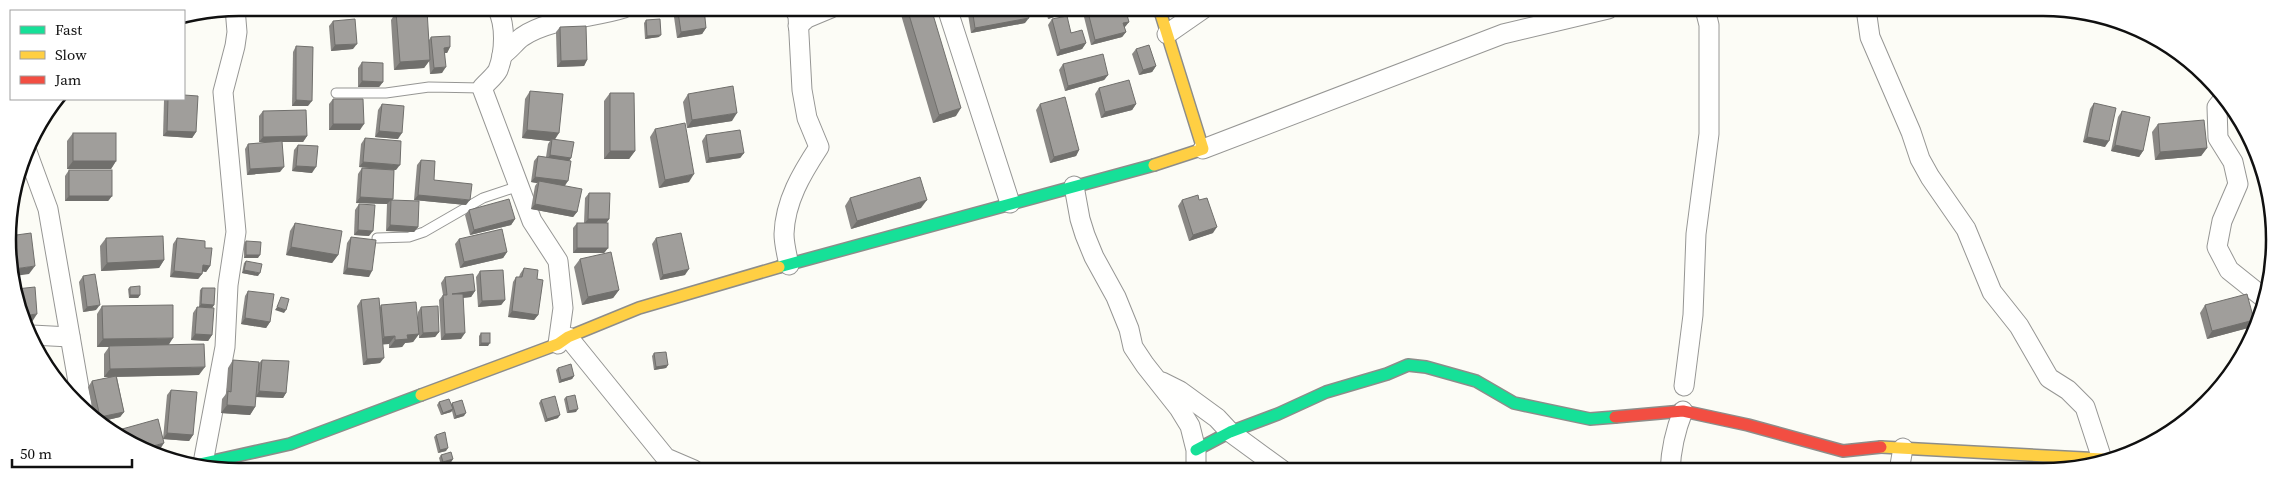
<svg xmlns="http://www.w3.org/2000/svg" width="2282" height="479" viewBox="0 0 2282 479" font-family="'Source Serif 4',serif">
	<style>
		.lines { fill: none; stroke-linecap: round; stroke-linejoin: round }
		.lane-casing { stroke: #969694; stroke-width: 11 }
		.street-casing { stroke: #969694; stroke-width: 21 }
		.fast-casing { stroke: #8d8d8a; stroke-width: 14 }
		.slow-casing { stroke: #8d8d8a; stroke-width: 14 }
		.jam-casing { stroke: #8d8d8a; stroke-width: 14 }
		.lane { stroke: #fffffe; stroke-width: 9 }
		.street { stroke: #fffffe; stroke-width: 19 }
		.fast { stroke: #16e098; stroke-width: 11 }
		.slow { stroke: #ffcf43; stroke-width: 11 }
		.jam { stroke: #f24e42; stroke-width: 11 }
		.wall { fill: #8a8885 }
		.shaded-wall { fill: #706f6c }
		.building { fill: #a09e9b; stroke: #706f6c }
		.rim { fill: none; stroke: #101010; stroke-width: 2.5 }
	</style>
	<rect width="100%" height="100%" fill="#fcfcf6"/>
	<g class="lines">
		<!-- lane casing -->
		<g class="lane-casing">
			<g id="lane">
				<path d="M336 93H386L429 87 482 88"/>
				<path d="M377 238 409 237 424 232 483 198 519 186"/>
			</g>
		</g>
		<!-- street casing -->
		<g class="street-casing">
			<g id="street">
				<path d="M497 8C506 24 505 52 498 70 495 76 487 82 482 88L532 221 558 261 563 308 558 344"/>
				<path d="M947 8 1010 203"/>
				<path d="M1866 9 1870 37 1911 132 1920 159 1930 177 1966 229 1992 292 2019 326 2049 378 2068 390 2085 407 2102 459"/>
				<path d="M798 26 807 18 831 8"/>
				<path d="M1167 34 1203 9"/>
				<path d="M502 55C510 50 515 42 522 37 550 18 594 18 624 8"/>
				<path d="M2225 97 2217 107 2218 138 2233 162 2238 184 2222 221 2217 247 2229 270 2264 298"/>
				<path d="M26 149 48 209 82 405"/>
				<path d="M1203 149 1503 34 1608 9"/>
				<path d="M1074 186 1080 219 1085 235 1094 257 1116 297 1129 329 1133 347 1145 365 1179 408 1190 426 1196 450V470"/>
				<path d="M789 265C787 255 784 244 784 234 785 201 802 173 819 147L807 118 802 90 798 16 794 8"/>
				<path d="M32 335 70 337"/>
				<path d="M568 337 666 458 694 470"/>
				<path d="M1162 382 1180 391 1217 418 1230 432 1282 470"/>
				<path d="M1684 386 1693 315 1696 234 1709 134V25L1705 9"/>
				<path d="M203 463 225 347 228 285 236 232 223 92 235 46 237 32 235 8"/>
				<path d="M1670 471C1671 449 1675 431 1683 411"/>
				<path d="M1899 471 1903 448"/>
			</g>
		</g>
		<!-- fast casing -->
		<g class="fast-casing">
			<g id="fast">
				<path d="M779 267 1154 165"/>
				<path d="M1196 450 1230 432 1278 414 1326 392 1387 374 1408 365 1426 367 1476 381 1514 403 1590 419 1615 417"/>
				<path d="M195 465 290 444 421 395"/>
			</g>
		</g>
		<!-- slow casing -->
		<g class="slow-casing">
			<g id="slow">
				<path d="M1154 165 1203 149 1159 8"/>
				<path d="M421 395 558 344 568 337 639 308 779 267"/>
				<path d="M1881 447 2102 459"/>
			</g>
		</g>
		<!-- jam casing -->
		<g class="jam-casing">
			<path id="jam" d="M1615 417 1683 411 1748 425 1843 451 1881 447"/>
		</g>
		<!-- lane -->
		<use href="#lane" class="lane"/>
		<!-- street -->
		<use href="#street" class="street"/>
		<!-- fast -->
		<use href="#fast" class="fast"/>
		<!-- slow -->
		<use href="#slow" class="slow"/>
		<!-- jam -->
		<use href="#jam" class="jam"/>
	</g>
	<!-- wall -->
	<g class="wall">
		<path d="M899 8H931L956 116 933 123Z"/>
		<path d="M967 8H1027L1025 23 971 33Z"/>
		<path d="M1045 8H1081L1048 19Z"/>
		<path d="M396 12 429 40 431 37 450 47 447 53H445L442 73 430 74 429 61 424 68 394 70 391 20Z"/>
		<path d="M678 12 706 28 702 34 677 38 674 17Z"/>
		<path d="M1088 12 1129 22 1124 27 1126 32 1122 37 1091 45 1084 17Z"/>
		<path d="M1052 19 1086 43 1082 49 1057 56 1048 25Z"/>
		<path d="M646 20 659 37 645 39 644 23Z"/>
		<path d="M333 21 353 49 331 51 329 26Z"/>
		<path d="M560 27 587 60 584 66 557 67 556 32Z"/>
		<path d="M296 46 308 106H292L293 52Z"/>
		<path d="M1136 49 1156 66 1152 72 1139 75 1132 54Z"/>
		<path d="M362 62 383 82 379 87H358V68Z"/>
		<path d="M1063 64 1108 75 1104 80 1065 91 1059 70Z"/>
		<path d="M1099 88 1136 104 1132 110 1101 118 1095 94Z"/>
		<path d="M530 91 555 139 571 158 569 160 565 186 577 212 573 217 531 209 535 186 537 183 531 182 534 161 538 156 546 157 548 144 550 141 522 138 525 99Z"/>
		<path d="M610 93 635 151 629 159H604V101Z"/>
		<path d="M688 94 732 121 687 128 683 102Z"/>
		<path d="M165 99H184L196 132 192 138 163 136 164 100Z"/>
		<path d="M333 99 360 130H329V104Z"/>
		<path d="M2094 103 2105 147 2083 142 2090 109Z"/>
		<path d="M382 104 398 139 375 137 378 110Z"/>
		<path d="M1040 104 1079 150 1076 156 1050 163 1036 110Z"/>
		<path d="M263 111 307 136 303 142H282L280 172 247 175 245 149 248 144 271 142H259V116Z"/>
		<path d="M2122 111 2143 151 2139 157 2111 151 2118 117Z"/>
		<path d="M2158 124 2207 148 2201 156 2155 160 2152 132Z"/>
		<path d="M655 129 689 182 659 188 650 137Z"/>
		<path d="M73 133 116 161 111 169H67V141Z"/>
		<path d="M706 135 744 153 740 158 706 163 702 141Z"/>
		<path d="M365 138 396 170H394L392 200 418 227 414 232 386 231 387 204 356 203 358 174 362 168 377 169 359 167 361 144Z"/>
		<path d="M298 145 312 173 292 171 294 150Z"/>
		<path d="M421 160 434 180 466 205 414 200 417 165Z"/>
		<path d="M69 170 112 196 108 201H65V176Z"/>
		<path d="M589 193 609 219 606 223 608 248 604 253H573V228L577 223H584L585 198Z"/>
		<path d="M850 198 921 208 851 229 845 206Z"/>
		<path d="M1182 200H1199L1213 233 1189 241 1178 206Z"/>
		<path d="M359 204 369 236 354 235 355 210Z"/>
		<path d="M469 210 515 219 511 225 470 235 465 215Z"/>
		<path d="M295 223 338 255 332 263 286 255 290 231Z"/>
		<path d="M351 237 369 277 343 274 347 243Z"/>
		<path d="M106 238 164 260 159 268 101 271 100 246Z"/>
		<path d="M177 238 205 248 210 266 206 272 203 271 202 274 198 279 170 277 173 244Z"/>
		<path d="M656 238 685 275 660 280 652 244Z"/>
		<path d="M459 239 507 252 503 258 460 268 455 244Z"/>
		<path d="M246 241 258 258H244V244Z"/>
		<path d="M580 259 619 290 613 298 582 305 574 267Z"/>
		<path d="M246 261 258 276 242 273 244 263Z"/>
		<path d="M524 268 537 279 538 315 534 320 508 317 513 282 516 277H519L520 274Z"/>
		<path d="M480 271 505 300 501 305 478 307 476 277Z"/>
		<path d="M83 276 96 310 83 312 79 282Z"/>
		<path d="M445 277 475 291 471 297 463 298 461 339 441 340 439 300 443 295 441 283Z"/>
		<path d="M130 287 140 295 138 298H129L128 289Z"/>
		<path d="M202 288 214 305 212 308 199 307 200 290Z"/>
		<path d="M248 291 270 322 266 328 241 324 245 296Z"/>
		<path d="M361 300 380 307 381 305 418 324V312L421 307 439 332 435 337 419 338V334L413 342 405 343 402 347 389 348V344H383L380 363 363 365 357 306Z"/>
		<path d="M2205 305 2254 320 2248 328 2207 339 2200 313Z"/>
		<path d="M102 306 168 345 199 375 117 377 124 412 120 417 103 421 94 415 88 387 92 381 111 377H104V354L109 347H97V314Z"/>
		<path d="M197 307 212 335 208 341 191 340 193 313Z"/>
		<path d="M481 333 488 346H479V336Z"/>
		<path d="M654 353 668 365 666 368 654 370 652 356Z"/>
		<path d="M233 360 258 364 262 360 286 393 283 398 256 397 255 407 250 415 221 413 222 399 226 394 228 368Z"/>
		<path d="M558 368 574 376 572 379 559 383 556 370Z"/>
		<path d="M171 390 193 435 189 441 163 439 167 395Z"/>
		<path d="M566 397 576 412 567 413 564 399Z"/>
		<path d="M541 400 558 418 545 422 539 403Z"/>
		<path d="M439 402 451 405 452 403 464 416 454 419 452 411 451 412 441 415 437 405Z"/>
		<path d="M436 435 446 451 438 453 434 437Z"/>
		<path d="M441 455 453 459 451 462 441 465 439 458Z"/>
	</g>
	<!-- shaded-wall -->
	<g class="shaded-wall">
		<path d="M255 8H310L308 10Z"/>
		<path d="M351 8H383L380 11 349 10Z"/>
		<path d="M1062 8H1081L1048 19 1054 11Z"/>
		<path d="M1029 18 1025 23 971 33 975 28Z"/>
		<path d="M1129 22 1125 27 1119 28 1123 23Z"/>
		<path d="M706 28 702 34 677 38 681 32Z"/>
		<path d="M1126 32 1122 37 1091 45 1095 40Z"/>
		<path d="M661 35 659 37 645 39 647 36Z"/>
		<path d="M1086 43 1082 49 1057 56 1060 50Z"/>
		<path d="M357 44 353 49 331 51 335 45Z"/>
		<path d="M450 47 447 53H440L444 48Z"/>
		<path d="M430 60 424 68 394 70 400 62Z"/>
		<path d="M587 60 584 66 557 67 561 61Z"/>
		<path d="M1156 66 1152 72 1139 75 1143 70Z"/>
		<path d="M446 67 442 73 430 74 434 68Z"/>
		<path d="M1108 75 1104 80 1065 91 1068 86Z"/>
		<path d="M362 81 383 82 379 87H358Z"/>
		<path d="M296 100 312 101 308 106H292Z"/>
		<path d="M1136 104 1132 110 1101 118 1105 112Z"/>
		<path d="M961 108 956 116 933 123 939 115Z"/>
		<path d="M737 113 732 121 687 128 692 120Z"/>
		<path d="M333 124H364L360 130H329Z"/>
		<path d="M527 130 559 133 554 141 552 139 550 141 522 138Z"/>
		<path d="M167 131 196 132 192 138 163 136Z"/>
		<path d="M379 131 402 133 398 139 375 137Z"/>
		<path d="M307 136 303 142H259L263 137Z"/>
		<path d="M2087 137 2109 141 2105 147 2083 142Z"/>
		<path d="M2115 145 2143 151 2139 157 2111 151Z"/>
		<path d="M2207 148 2201 156 2155 160 2160 152Z"/>
		<path d="M1079 150 1076 156 1050 163 1054 157Z"/>
		<path d="M610 151H635L629 159H604Z"/>
		<path d="M744 153 740 158 706 163 709 158Z"/>
		<path d="M550 155 571 158 568 163 546 160Z"/>
		<path d="M73 161H116L111 169H67Z"/>
		<path d="M363 162 400 165 396 170 359 167Z"/>
		<path d="M296 166 316 167 312 173 292 171Z"/>
		<path d="M284 167 280 172 247 175 250 169Z"/>
		<path d="M694 174 689 182 659 188 665 180Z"/>
		<path d="M535 177 568 181 564 187 539 181 537 183 531 182Z"/>
		<path d="M418 195 470 200 466 205 414 200Z"/>
		<path d="M69 196H112L108 201H65Z"/>
		<path d="M360 197 393 199 391 202V200L387 204 356 203Z"/>
		<path d="M927 200 921 208 851 229 857 221Z"/>
		<path d="M535 204 577 212 573 217 531 209Z"/>
		<path d="M515 219 511 225 470 235 474 230Z"/>
		<path d="M588 219H609L605 225 584 224Z"/>
		<path d="M390 225 418 227 414 232 386 231Z"/>
		<path d="M1217 227 1213 233 1189 241 1193 235Z"/>
		<path d="M358 230 373 231 369 236 354 235Z"/>
		<path d="M291 247 338 255 332 263 286 255Z"/>
		<path d="M577 248H608L604 253H573Z"/>
		<path d="M507 252 503 258 460 268 464 262Z"/>
		<path d="M246 255H260L258 258H244Z"/>
		<path d="M164 260 159 268 101 271 107 263Z"/>
		<path d="M203 265 210 266 206 272 199 271Z"/>
		<path d="M35 266 29 274 15 276 14 269Z"/>
		<path d="M347 268 372 271 369 277 343 274Z"/>
		<path d="M689 269 685 275 660 280 663 275Z"/>
		<path d="M244 270 260 273 258 276 242 273Z"/>
		<path d="M174 271 202 274 198 279 170 277Z"/>
		<path d="M619 290 613 298 582 305 588 297Z"/>
		<path d="M475 291 471 297 449 299 452 294Z"/>
		<path d="M130 295H140L138 298H129Z"/>
		<path d="M505 300 501 305 478 307 482 301Z"/>
		<path d="M201 304 214 305 212 308 199 307Z"/>
		<path d="M100 305 96 310 83 312 87 307Z"/>
		<path d="M277 307 286 310 284 313 275 310Z"/>
		<path d="M512 311 538 315 534 320 508 317Z"/>
		<path d="M37 314 32 322 25 323 21 316Z"/>
		<path d="M245 318 270 322 266 328 241 324Z"/>
		<path d="M2254 320 2248 328 2207 339 2212 331Z"/>
		<path d="M439 332 435 337 419 338 423 333Z"/>
		<path d="M465 333 461 339 441 340 445 334Z"/>
		<path d="M195 334 212 335 208 341 191 340Z"/>
		<path d="M419 334 413 342 405 343 402 347 389 348 395 340 407 335Z"/>
		<path d="M395 336 389 344 378 345 384 337Z"/>
		<path d="M173 338 168 346 97 347 103 339Z"/>
		<path d="M481 343H490L488 346H479Z"/>
		<path d="M384 358 380 363 363 365 367 359Z"/>
		<path d="M668 365 666 368 654 370 656 367Z"/>
		<path d="M205 367 199 375 104 377 110 369Z"/>
		<path d="M574 376 572 379 559 383 561 380Z"/>
		<path d="M259 391 286 393 283 398 256 397Z"/>
		<path d="M227 405 255 407 250 415 221 413Z"/>
		<path d="M453 409 451 412 441 415 443 413Z"/>
		<path d="M578 409 576 412 567 413 569 411Z"/>
		<path d="M124 412 120 417 103 421 99 418 100 417Z"/>
		<path d="M466 413 464 416 454 419 456 416Z"/>
		<path d="M560 415 558 418 545 422 547 419Z"/>
		<path d="M167 433 193 435 189 441 163 439Z"/>
		<path d="M164 443 159 451 153 452 142 449Z"/>
		<path d="M448 448 446 451 438 453 440 450Z"/>
		<path d="M453 459 451 462 441 465 443 462Z"/>
	</g>
	<!-- building -->
	<g class="building">
		<path d="M704 8 706 28 681 32 678 12Z"/>
		<path d="M907 8H931L961 108 939 115Z"/>
		<path d="M972 8H1027L1029 18 975 28Z"/>
		<path d="M1053 8H1062L1054 11Z"/>
		<path d="M1099 8H1119L1120 9 1125 8 1129 22 1123 23 1126 32 1095 40 1088 12Z"/>
		<path d="M427 10 430 60 400 62 396 12Z"/>
		<path d="M1067 16 1071 33 1082 30 1086 43 1060 50 1052 19Z"/>
		<path d="M355 19 357 44 335 45 333 21Z"/>
		<path d="M660 19 661 35 647 36 646 20Z"/>
		<path d="M586 26 587 60 561 61 560 27Z"/>
		<path d="M450 36V47L444 48 446 67 434 68 431 37Z"/>
		<path d="M1149 45 1156 66 1143 70 1136 49Z"/>
		<path d="M296 46 313 47 312 101 296 100Z"/>
		<path d="M1103 54 1108 75 1068 86 1063 64Z"/>
		<path d="M362 62 383 63V82L362 81Z"/>
		<path d="M1129 80 1136 104 1105 112 1099 88Z"/>
		<path d="M733 86 737 113 692 120 688 94Z"/>
		<path d="M530 91 563 94 559 133 527 130Z"/>
		<path d="M610 93H634L635 151H610Z"/>
		<path d="M184 95 198 96 196 132 167 131 168 99H184Z"/>
		<path d="M1065 97 1079 150 1054 157 1040 104Z"/>
		<path d="M333 99H363L364 124H333Z"/>
		<path d="M2094 103 2116 108 2109 141 2087 137Z"/>
		<path d="M382 104 404 106 402 133 379 131Z"/>
		<path d="M306 110 307 136 263 137V111Z"/>
		<path d="M2122 111 2150 117 2143 151 2115 145Z"/>
		<path d="M2204 120 2207 148 2160 152 2158 124Z"/>
		<path d="M685 123 694 174 665 180 655 129Z"/>
		<path d="M740 130 744 153 709 158 706 135Z"/>
		<rect x="73" y="133" width="43" height="28"/>
		<path d="M365 138 401 141 400 165 363 162Z"/>
		<path d="M552 139 574 142 571 158 550 155Z"/>
		<path d="M282 141 284 167 250 169 248 144Z"/>
		<path d="M298 145 318 146 316 167 296 166Z"/>
		<path d="M538 156 571 161 568 181 535 177Z"/>
		<path d="M421 160 435 161 434 180 472 184 470 200 418 195Z"/>
		<path d="M362 168 394 170 393 199 360 197Z"/>
		<rect x="69" y="170" width="43" height="26"/>
		<path d="M920 177 927 200 857 221 850 198Z"/>
		<path d="M539 181 582 189 577 212 535 204Z"/>
		<path d="M589 193H610L609 219H588Z"/>
		<path d="M1198 195 1199 200 1207 198 1217 227 1193 235 1182 200Z"/>
		<path d="M509 199 515 219 474 230 469 210Z"/>
		<path d="M391 200 419 201 418 227 390 225Z"/>
		<path d="M359 204 375 205 373 231 358 230Z"/>
		<path d="M295 223 342 231 338 255 291 247Z"/>
		<rect x="577" y="223" width="31" height="25"/>
		<path d="M502 229 507 252 464 262 459 239Z"/>
		<path d="M31 233 35 266 14 269 9 236Z"/>
		<path d="M681 233 689 269 663 275 656 238Z"/>
		<path d="M163 236 164 260 107 263 106 238Z"/>
		<path d="M351 237 376 240 372 271 347 268Z"/>
		<path d="M177 238 205 241V248H212L210 266 203 265 202 274 174 271Z"/>
		<path d="M246 241 261 242 260 255H246Z"/>
		<path d="M611 252 619 290 588 297 580 259Z"/>
		<path d="M246 261 262 264 260 273 244 270Z"/>
		<path d="M524 268 538 270 537 279 543 280 538 315 512 311 516 277H522Z"/>
		<path d="M503 270 505 300 482 301 480 271Z"/>
		<path d="M95 274 100 305 87 307 83 276Z"/>
		<path d="M473 274 475 291 452 294H463L465 333 445 334 443 295H447L445 277Z"/>
		<path d="M140 286V295H130V287Z"/>
		<path d="M35 287 37 314 21 316 20 314 16 289Z"/>
		<path d="M202 288H215L214 305 201 304Z"/>
		<path d="M248 291 274 294 270 322 245 318Z"/>
		<path d="M2247 294 2254 320 2212 331 2205 305Z"/>
		<path d="M281 297 289 299 286 310 277 307Z"/>
		<path d="M379 298 384 358 367 359 361 300Z"/>
		<path d="M416 302 419 334 407 335 408 339 395 340V336L384 337 381 305Z"/>
		<path d="M173 305V338L103 339 102 306Z"/>
		<path d="M438 306 439 332 423 333 421 307Z"/>
		<path d="M197 307 214 308 212 335 195 334Z"/>
		<rect x="481" y="333" width="9" height="10"/>
		<path d="M204 344 205 367 110 369 109 346Z"/>
		<path d="M41 346 42 352 39 347Z"/>
		<path d="M666 352 668 365 656 367 654 353Z"/>
		<path d="M233 360 259 362 255 407 227 405 228 391 231 392Z"/>
		<path d="M262 360 289 361 286 393 259 391Z"/>
		<path d="M571 364 574 376 561 380 558 368Z"/>
		<path d="M57 370V379L53 371Z"/>
		<path d="M116 376 124 412 100 417 92 381Z"/>
		<path d="M171 390 197 392 193 435 167 433Z"/>
		<path d="M575 395 578 409 569 411 566 397Z"/>
		<path d="M555 396 560 415 547 419 541 400Z"/>
		<path d="M449 399 453 409 443 413 439 402Z"/>
		<path d="M462 400 466 413 456 416 452 403Z"/>
		<path d="M158 419 164 443 142 449 137 447 115 431Z"/>
		<path d="M445 432 448 448 440 450 436 435Z"/>
		<path d="M451 452 453 459 443 462 441 455Z"/>
	</g>
	<!-- crop -->
	<path d="M0 0H2282V479H0ZM239 16H2043A223 223 0 0 1 2266 239V240A223 223 0 0 1 2043 463H239A223 223 0 0 1 16 240V239A223 223 0 0 1 239 16Z" fill="#fff" fill-rule="evenodd"/>
	<path class="rim" d="M239 16H2043A223 223 0 0 1 2266 239V240A223 223 0 0 1 2043 463H239A223 223 0 0 1 16 240V239A223 223 0 0 1 239 16Z"/>
	<!-- legend -->
	<rect x="10" y="10" width="175" height="90" fill="#ffffff" stroke="#9f9f9f"/>
	<rect x="20" y="26" width="25" height="8" fill="#16e098" stroke="#9f9f9f"/>
	<text x="55" y="35" font-size="15" fill="#101010">Fast</text>
	<rect x="20" y="51" width="25" height="8" fill="#ffcf43" stroke="#9f9f9f"/>
	<text x="55" y="60" font-size="15" fill="#101010">Slow</text>
	<rect x="20" y="76" width="25" height="8" fill="#f24e42" stroke="#9f9f9f"/>
	<text x="55" y="85" font-size="15" fill="#101010">Jam</text>
	<!-- scale -->
	<path d="M12 459v8h120v-8" fill="none" stroke="#101010" stroke-width="2.5"/>
	<text x="20" y="459" font-size="15" fill="#101010" stroke="#ffffff" stroke-width="4" paint-order="stroke">50 m</text>
</svg>
